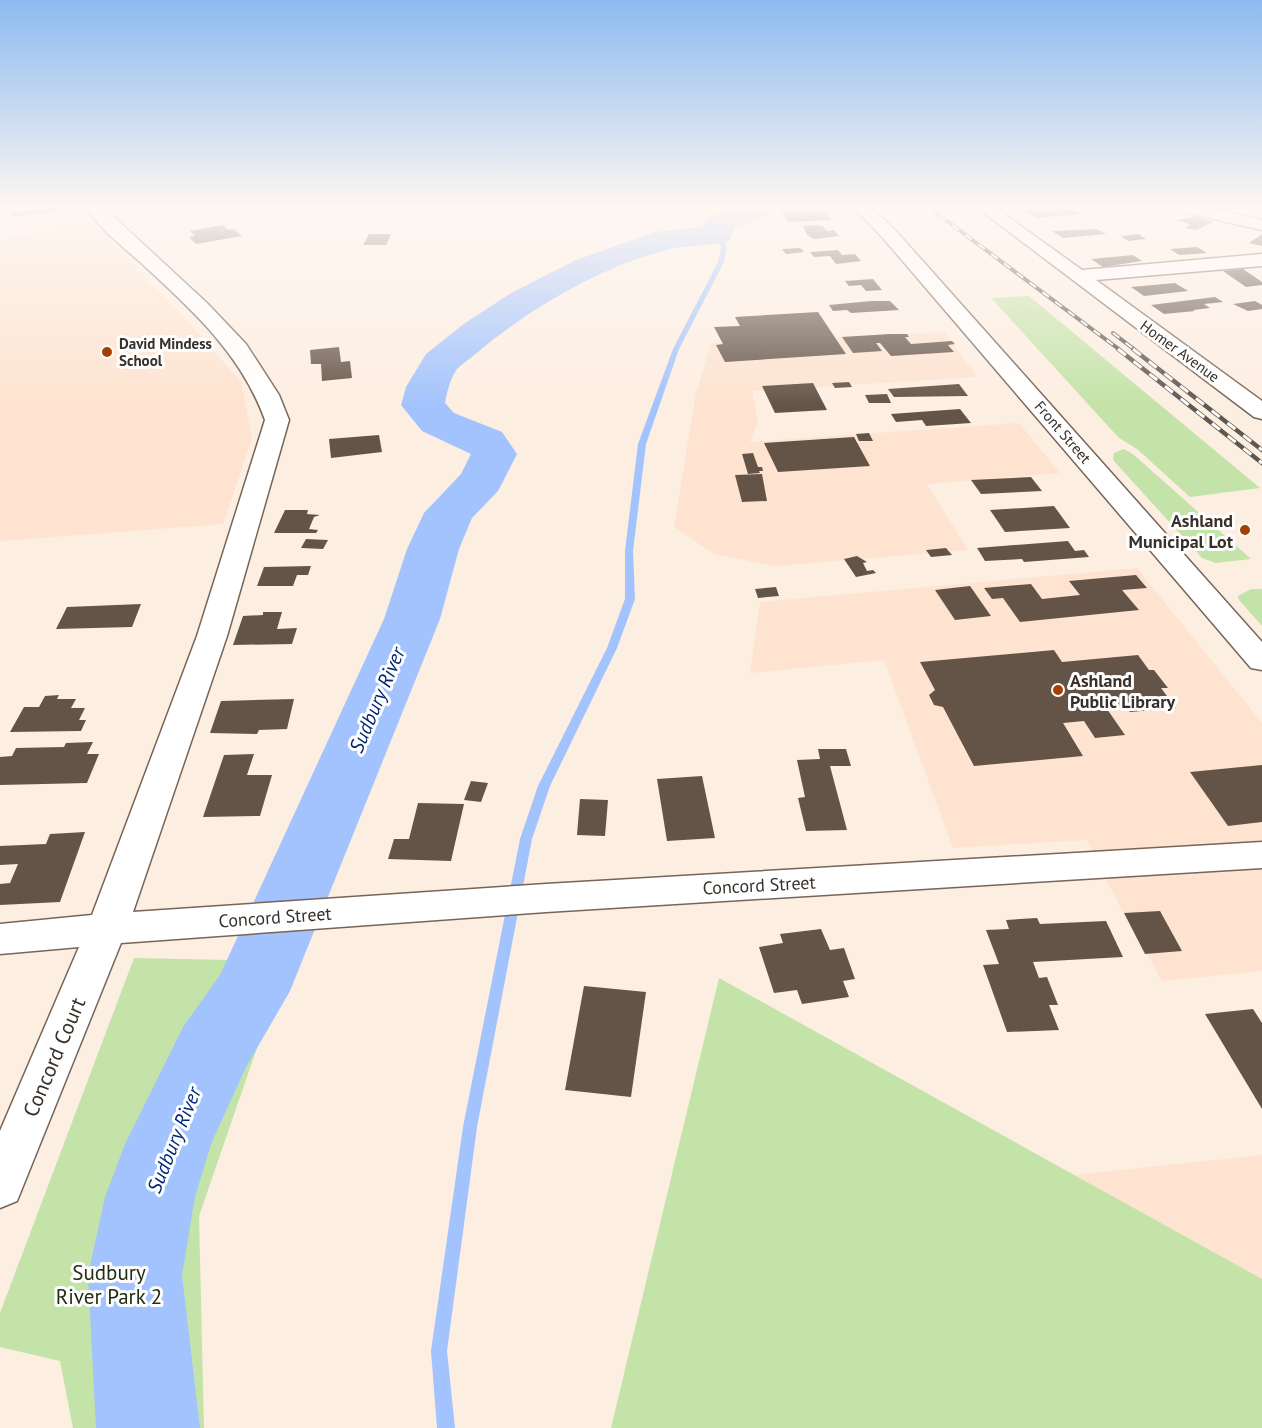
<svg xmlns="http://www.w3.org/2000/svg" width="1262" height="1428" viewBox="0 0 1262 1428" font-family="'PT Sans',sans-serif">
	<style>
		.built { fill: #fde3d0 }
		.green { fill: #c4e3a8 }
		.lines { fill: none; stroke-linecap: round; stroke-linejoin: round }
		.stream { fill: #a2c3fd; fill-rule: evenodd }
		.river { fill: #a2c3fd; fill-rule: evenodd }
		.building { fill: #645448 }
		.minor-casing { stroke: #766558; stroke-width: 3 }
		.minor { fill: #fff; fill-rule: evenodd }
		.rail-far1-casing { stroke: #605750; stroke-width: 4 }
		.rail-casing { stroke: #605750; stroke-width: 4.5 }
		.rail-far1 { stroke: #fefefe; stroke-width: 2; stroke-dasharray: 8; stroke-linecap: butt }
		.rail { stroke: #fefefe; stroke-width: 3; stroke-dasharray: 10; stroke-linecap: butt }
		.poi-dot { fill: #a34002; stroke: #fefefe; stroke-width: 2 }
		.labels { text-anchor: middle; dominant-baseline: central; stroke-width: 6; stroke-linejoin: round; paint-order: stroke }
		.far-poi-label { font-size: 15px; font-weight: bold; fill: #37302a; stroke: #fefefe; text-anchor: start }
		.far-street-label { font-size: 15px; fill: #37302a; stroke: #fefefe }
		.poi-label { font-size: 18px; font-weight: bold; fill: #37302a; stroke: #fefefe; text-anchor: end }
		.street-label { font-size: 18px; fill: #37302a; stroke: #fefefe }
		.water-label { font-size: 20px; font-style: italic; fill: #002575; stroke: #fefefe }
		.near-street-label { font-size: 21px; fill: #37302a; stroke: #fefefe }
		.near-park-label { font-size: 21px; fill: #202f0f; stroke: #fefefe }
	</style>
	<rect width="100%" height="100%" fill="#fdeee2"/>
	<!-- built -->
	<g class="built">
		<path d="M793 206H838L850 221 770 226 778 216Z"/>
		<path d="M92 223 188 322 241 382 252 438 223 524 0 541V240Z"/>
		<path d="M945 332 977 377 752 391 758 421 750 442 1019 423 1060 473 927 484 968 550 775 566 714 554 674 527 696 393 711 343Z"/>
		<path d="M1137 568 1262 723V971L1162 981 1113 893 1087 840 953 848 884 660 750 673 760 602Z"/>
		<path d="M1262 1155V1279L1074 1175Z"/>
	</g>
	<!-- green -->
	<g class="green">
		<path d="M1029 296 1260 488 1190 497 1137 449 1119 438 991 298Z"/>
		<path d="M1124 449 1134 455 1251 559 1216 563 1202 558 1113 460 1114 453Z"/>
		<path d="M1251 589H1262V626L1239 600 1238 596Z"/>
		<path d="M134 958 287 961 199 1216 204 1428H73L60 1361 0 1347V1313Z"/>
		<path d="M719 978 1262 1279V1428H611Z"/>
	</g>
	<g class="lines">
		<!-- stream -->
		<path class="stream" d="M717 232 719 233 727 246 724 262 679 349 646 444 633 551 635 599 617 648 550 786 532 839 477 1127 447 1351 455 1428H437L431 1351 463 1127 520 839 538 786 607 648 625 599V551L638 444 673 349 718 262 721 246 714 234Z"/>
		<!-- river -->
		<path class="river" d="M733 206H778L773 213 735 227 729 241C709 246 689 245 670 249 604 265 530 308 478 352 472 357 463 363 457 369 450 379 447 392 445 403L454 413 502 432 517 454 498 491 472 518 459 549 440 619 290 991 246 1067 211 1144 195 1197 182 1275 200 1428H96L88 1275 105 1197 125 1144 183 1027 220 975 384 619 407 549 424 513 461 474 471 454 422 431 401 405 406 387 426 354 465 323 511 293 576 260 655 232 702 227 708 215Z"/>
	</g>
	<!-- building -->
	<g class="building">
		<path d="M59 206 61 211 12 217 11 213Z"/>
		<path d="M1212 206H1237L1227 213 1207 209Z"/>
		<path d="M822 207 832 220 788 222 781 211Z"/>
		<path d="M1071 207 1082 214 1036 218 1025 211Z"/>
		<path d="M1194 217 1213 222 1196 230 1185 228 1191 225 1177 220Z"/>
		<path d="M223 225 228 230 234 229 242 236 196 244 189 237 195 236 190 231Z"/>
		<path d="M816 225 823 226 827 231 834 230 839 236 814 239 807 235 803 226Z"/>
		<path d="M1097 229 1106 234 1063 238 1052 231Z"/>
		<path d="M369 234H391L386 245H363Z"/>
		<path d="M1138 234 1146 239 1128 241 1121 236Z"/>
		<path d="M1262 234V246L1249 243Z"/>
		<path d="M1197 247 1207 253 1179 255 1170 249Z"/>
		<path d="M800 248 804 252 786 254 782 249Z"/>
		<path d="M838 250 842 255 855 254 861 261 836 264 830 256 814 257 810 252Z"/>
		<path d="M1133 255 1142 261 1103 267 1091 259Z"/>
		<path d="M1243 269 1262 282V285L1246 287 1223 271Z"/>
		<path d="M873 279 882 290 866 291 861 285 849 286 845 281Z"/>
		<path d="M1175 283 1188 291 1144 296 1131 287Z"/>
		<path d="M1215 297 1223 302 1204 304 1210 308 1193 310 1195 311 1164 314 1151 305Z"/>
		<path d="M871 301H890L899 310 851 313 847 310 833 311 829 305Z"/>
		<path d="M1255 301 1262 305V309L1248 311 1233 304Z"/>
		<path d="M818 312 846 354 725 362 716 345 723 344 714 327 740 326 735 317Z"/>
		<path d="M890 334H907L909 337H905L911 344 952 341 955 344 948 345 954 352 891 356 880 343H876L882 351 853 353 842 337Z"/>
		<path d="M339 347 341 362 350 361 352 378 322 381 321 364H311L310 350Z"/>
		<path d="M849 382 852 387 835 388 832 383Z"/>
		<path d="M813 383 827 410 775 413 762 386Z"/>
		<path d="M959 384 968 396 894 397 888 389Z"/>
		<path d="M887 394 891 403H869L865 395Z"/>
		<path d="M960 409 971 423 926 426 922 420 896 422 891 414Z"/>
		<path d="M869 433 873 441H859L856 434Z"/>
		<path d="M379 435 382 452 331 458 329 439Z"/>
		<path d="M854 437 870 466 778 472 764 443Z"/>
		<path d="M753 453 758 467H762L763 471H759L760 473 748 474 742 454Z"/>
		<path d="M762 474 767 501 742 502 735 475Z"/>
		<path d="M1031 477 1042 491 981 494 971 480Z"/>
		<path d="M1054 506 1070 528 1005 532 990 510Z"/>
		<path d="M285 510H308L307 514 320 515 314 517 309 529 318 530 316 533H274Z"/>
		<path d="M306 539 328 540 323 549 301 548Z"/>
		<path d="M1068 541 1075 551 1084 550 1089 557 1024 562 1022 559 985 561 977 548Z"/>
		<path d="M946 548 952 555 931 557 926 550Z"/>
		<path d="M857 556 867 562 863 563 867 571 873 570 876 573 856 577 844 559Z"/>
		<path d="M311 566 308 575H297L293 586H257L264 567Z"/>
		<path d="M1136 575 1147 588 1122 590 1139 610 1020 622 1003 598 992 599 984 588 1031 584 1042 599 1080 595 1069 581Z"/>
		<path d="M970 586 991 616 955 620 935 590Z"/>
		<path d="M776 587 779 596 758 598 755 589Z"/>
		<path d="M141 604 132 627 56 629 67 607Z"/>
		<path d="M263 612H282L277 629 297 628 292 644 233 645 243 616 263 615Z"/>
		<path d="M1054 650 1062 662 1138 655 1149 670H1154L1168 688H1161L1176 708 1130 712 1127 707 1107 709 1125 735 1095 738 1084 721 1063 723 1083 756 974 766 943 707 934 705 929 695 935 690 920 662Z"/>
		<path d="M59 695 57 699H76L71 708H85L79 720H86L81 731 10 732 24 707H39L45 696Z"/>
		<path d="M294 699 287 729 259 730 257 734 210 733 221 701Z"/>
		<path d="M93 742 87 754H99L87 783 0 785V757L12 756 16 748 64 747 66 743Z"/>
		<path d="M818 749H846L851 766H830L847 830 806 831 798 798 805 797 797 760 820 759Z"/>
		<path d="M254 754 247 775H272L260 816 203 817 224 755Z"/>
		<path d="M1262 765V822L1228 826 1190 772Z"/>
		<path d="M702 776 715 838 667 841 657 779Z"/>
		<path d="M471 781 488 783 481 802 464 800Z"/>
		<path d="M580 799 608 800 605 836 577 835Z"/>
		<path d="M418 803 464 804 451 861 388 859 394 839H409Z"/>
		<path d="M85 832 60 902 0 905V884L10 883 18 864 0 865V846L46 844 50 834Z"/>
		<path d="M1160 911 1182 951 1145 954 1124 913Z"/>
		<path d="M1037 918 1040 924 1106 921 1123 957 1033 962 1039 978 1047 977 1058 1005H1049L1059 1030 1007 1032 983 965 999 964 986 930 1009 929 1006 920Z"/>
		<path d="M821 929 830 950 844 948 855 979 843 981 849 997 802 1004 797 990 774 993 759 947 783 943 780 934Z"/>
		<path d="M584 986 646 992 631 1097 565 1090Z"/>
		<path d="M1253 1009 1262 1023V1109L1205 1014Z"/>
	</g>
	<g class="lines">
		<!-- minor casing -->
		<g class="minor-casing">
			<g id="minor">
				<path d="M86 206H102L207 303 246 344 279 395 289 420 227 636 133 912 546 884 1262 842V868L546 912 121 943 17 1201 0 1208V1131L79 947 0 954V924L92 915 197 636 265 420C241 353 191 309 140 262 121 245 98 228 86 206Z"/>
				<path d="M852 206H869L895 230 1262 642V670L1251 668 883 238Z"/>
				<path d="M975 206H993L1082 270 1262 254V266L1096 280 1262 401V419L1254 417Z"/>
				<path d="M1171 206H1200L1262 220V230L1173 210Z"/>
			</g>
		</g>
		<!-- minor -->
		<use href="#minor" class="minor"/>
		<!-- rail-far1 casing -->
		<g class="rail-far1-casing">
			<g id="rail-far1">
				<path d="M927 206 1120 350"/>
				<path d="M1113 333 1135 350"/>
			</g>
		</g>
		<!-- rail casing -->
		<g class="rail-casing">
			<g id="rail">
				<path d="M1118 349 1262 463"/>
				<path d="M1133 349 1262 450"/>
			</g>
		</g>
		<!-- rail-far1 -->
		<use href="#rail-far1" class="rail-far1"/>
		<!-- rail -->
		<use href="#rail" class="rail"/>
	</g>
	<!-- sky -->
	<linearGradient id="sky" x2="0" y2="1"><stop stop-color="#8cbaf0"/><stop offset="0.51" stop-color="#fef7f2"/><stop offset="1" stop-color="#fef7f2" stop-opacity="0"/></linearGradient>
	<rect width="1262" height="406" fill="url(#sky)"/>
	<!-- markers -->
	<g class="poi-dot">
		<circle cx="107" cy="352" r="6"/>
		<circle cx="1245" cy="530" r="6"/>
		<circle cx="1058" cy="690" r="6"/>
	</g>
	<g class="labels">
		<!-- far-poi labels -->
		<g class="far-poi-label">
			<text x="119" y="343">David Mindess<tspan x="119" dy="17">School</tspan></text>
		</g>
		<!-- far-street labels -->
		<g class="far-street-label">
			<text transform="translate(1180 351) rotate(36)">Homer Avenue</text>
			<text transform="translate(1063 432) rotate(49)">Front Street</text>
		</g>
		<!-- poi labels -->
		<g class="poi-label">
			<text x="1233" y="520">Ashland<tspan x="1233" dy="21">Municipal Lot</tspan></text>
			<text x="1070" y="680" text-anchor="start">Ashland<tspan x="1070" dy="21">Public Library</tspan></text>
		</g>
		<!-- street labels -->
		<g class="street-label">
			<text transform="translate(759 885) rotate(-3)">Concord Street</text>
			<text transform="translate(275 917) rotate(-4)">Concord Street</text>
		</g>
		<!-- water labels -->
		<g class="water-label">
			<text transform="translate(377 700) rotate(-67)">Sudbury River</text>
			<text transform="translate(174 1140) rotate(-68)">Sudbury River</text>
		</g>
		<!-- near-street labels -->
		<g class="near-street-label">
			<text transform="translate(54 1057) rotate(-67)">Concord Court</text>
		</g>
		<!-- near-park labels -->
		<g class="near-park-label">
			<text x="109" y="1272">Sudbury<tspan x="109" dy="24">River Park 2</tspan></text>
		</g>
	</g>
</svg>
